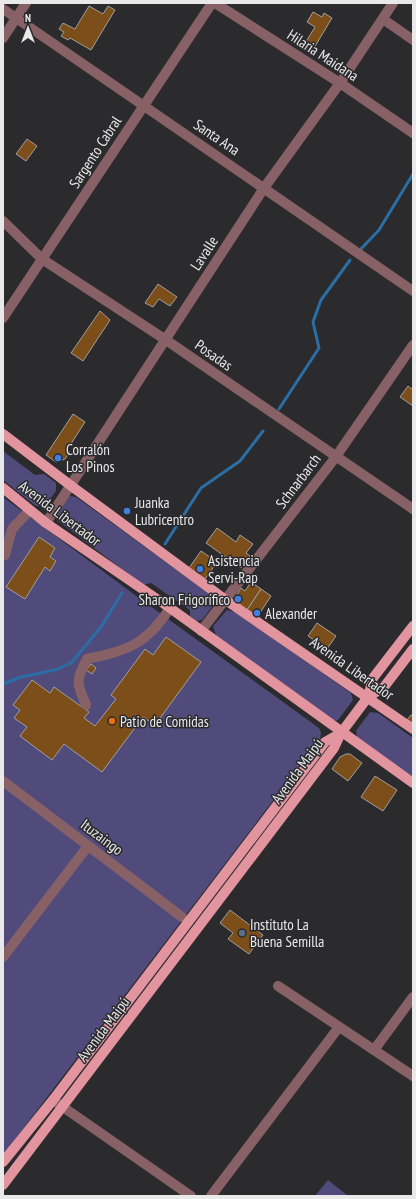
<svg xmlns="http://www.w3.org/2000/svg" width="416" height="1199" viewBox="0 0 416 1199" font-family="'PT Sans Narrow',sans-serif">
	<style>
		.green { fill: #514b7c }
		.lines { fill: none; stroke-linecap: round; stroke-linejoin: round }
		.stream { stroke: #2b6ea6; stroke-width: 3 }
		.building { fill: #7b4e1a; stroke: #a29f9d }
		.minor { stroke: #886166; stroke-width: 10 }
		.major { stroke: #e3959f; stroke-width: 10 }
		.shop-dot { fill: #3f7fe0; stroke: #2b2b2e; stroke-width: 1.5 }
		.food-dot { fill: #e8710a; stroke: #2b2b2e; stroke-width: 1.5 }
		.service-dot { fill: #5c6f8a; stroke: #2b2b2e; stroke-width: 1.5 }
		.labels { text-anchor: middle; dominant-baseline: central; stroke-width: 3; stroke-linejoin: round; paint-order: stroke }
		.street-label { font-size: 15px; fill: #e9e9ea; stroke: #2b2b2e }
		.poi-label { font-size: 15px; fill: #e9e9ea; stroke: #2b2b2e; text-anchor: start }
	</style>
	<rect width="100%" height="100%" fill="#2b2b2e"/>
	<!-- green -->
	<g class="green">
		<path d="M3 444V451L35 475 44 474 56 483V491L45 506H36L3 480Z"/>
		<path d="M69 496 76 497 214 597 215 603 202 620 197 621 190 616V610L151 583 143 585 57 520 56 516Z"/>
		<path d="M3 497 139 598 319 728 321 733 320 739 3 1155Z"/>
		<path d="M227 610 235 612 351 693 353 700 338 720 334 721 216 635 213 626Z"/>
		<path d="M370 712 378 713 413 738V777L357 738 356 731Z"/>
		<path d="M328 1180 348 1196H315Z"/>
	</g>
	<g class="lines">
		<!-- stream -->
		<g class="stream">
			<path d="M360 250 379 230 413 174"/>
			<path d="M279 409 319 348 313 322 321 300 350 260"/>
			<path d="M165 544 201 488 240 461 263 431"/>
			<path d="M3 684 21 677 55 670 71 663 101 627 122 593"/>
		</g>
	</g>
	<!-- building -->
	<g class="building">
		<path d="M89 6 103 14 108 6 115 10 91 50 70 38 68 40 61 36 64 32 59 29 63 23 75 29Z"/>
		<path d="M313 12 322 17 324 13 332 18 311 53 302 48 315 27 307 22Z"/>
		<path d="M27 139 37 146 26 161 16 154Z"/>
		<path d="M158 284 177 297 170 306 159 299 153 307 145 303Z"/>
		<path d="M100 311 110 320 83 361 71 353Z"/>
		<path d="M408 386 413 390V406L400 397Z"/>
		<path d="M73 414 85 422 67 450 70 452 65 459 56 462 46 455Z"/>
		<path d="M217 528 236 542 240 535 253 544 246 553 250 556 241 568 206 543Z"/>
		<path d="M39 537 55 548 50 557 56 561 50 571 45 567 25 599 6 587Z"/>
		<path d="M201 551 217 562 205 579 189 568Z"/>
		<path d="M251 582 261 589 247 610 236 603V596L241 588 245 591Z"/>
		<path d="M261 589 271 596 258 616 247 610Z"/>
		<path d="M317 623 336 636 327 649 308 636Z"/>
		<path d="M166 637 201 662 155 725 143 717 102 772 64 744 52 760 20 736 27 727 14 718 20 710 13 705 32 680 50 693 54 687 89 712 84 718 95 726 116 699 111 695 145 649 153 655Z"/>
		<path d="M91 664 96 668 92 674 86 670Z"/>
		<path d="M411 715 413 716V723L407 720Z"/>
		<path d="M346 754H350L362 763 348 781 332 769 340 757Z"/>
		<path d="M375 776 397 790 383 811 361 797Z"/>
		<path d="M230 910 263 935 249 954 228 939 233 933 220 923Z"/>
	</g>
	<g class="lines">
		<!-- minor -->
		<g class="minor">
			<path d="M215 3 340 83 413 133"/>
			<path d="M3 9 413 291"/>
			<path d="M383 19 413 40"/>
			<path d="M3 38 26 3"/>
			<path d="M3 221 42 259 166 340 413 509"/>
			<path d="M3 318 212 3"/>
			<path d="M46 523 264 188 340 83 393 3"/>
			<path d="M5 555 12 529 29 511"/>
			<path d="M201 631 335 458 413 345"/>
			<path d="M86 705C77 683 75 681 87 659 128 650 146 645 170 608"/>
			<path d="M3 781 182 917"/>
			<path d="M3 957 88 846"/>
			<path d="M278 986 413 1076"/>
			<path d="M374 1050 413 997"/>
			<path d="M53 1100 191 1196"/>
			<path d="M211 1196 339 1027"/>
		</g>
		<!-- major -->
		<g class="major">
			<path d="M3 434 70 485 227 601 413 729"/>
			<path d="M3 488 46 523 170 608 413 783"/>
			<path d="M368 697 384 687 413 649"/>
			<path d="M3 1162 53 1100 325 742 341 733"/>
			<path d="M3 1185 334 748 341 733 368 697 373 678 413 626"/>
		</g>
	</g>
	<!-- markers -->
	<g class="shop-dot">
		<circle cx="58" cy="458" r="4"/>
		<circle cx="127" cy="511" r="4"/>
		<circle cx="200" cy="569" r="4"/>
		<circle cx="238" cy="599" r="4"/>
		<circle cx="257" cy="613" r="4"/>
	</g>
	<circle class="food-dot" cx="112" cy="721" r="4"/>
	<circle class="service-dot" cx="242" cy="933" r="4"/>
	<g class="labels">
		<!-- street labels -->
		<g class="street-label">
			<text transform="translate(323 55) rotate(33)">Hilaria Maidana</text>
			<text transform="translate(217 137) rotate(34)">Santa Ana</text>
			<text transform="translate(95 152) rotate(-57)">Sargento Cabral</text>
			<text transform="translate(204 253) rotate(-57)">Lavalle</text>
			<text transform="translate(214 355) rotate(35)">Posadas</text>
			<text transform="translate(298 481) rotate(-53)">Schnarbarch</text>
			<text transform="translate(60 513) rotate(37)">Avenida Libertador</text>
			<text transform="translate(352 668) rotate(35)">Avenida Libertador</text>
			<text transform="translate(297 771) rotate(-54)">Avenida Maipú</text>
			<text transform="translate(102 837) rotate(37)">Ituzaingo</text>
			<text transform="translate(103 1029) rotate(-53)">Avenida Maipú</text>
		</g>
		<!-- poi labels -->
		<g class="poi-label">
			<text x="66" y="449">Corralón<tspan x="66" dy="17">Los Pinos</tspan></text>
			<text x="135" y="502">Juanka<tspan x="135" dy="17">Lubricentro</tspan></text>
			<text x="208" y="560">Asistencia<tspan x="208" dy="17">Servi-Rap</tspan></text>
			<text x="230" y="599" text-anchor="end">Sharon Frigorífico</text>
			<text x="265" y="613">Alexander</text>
			<text x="120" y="721">Patio de Comidas</text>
			<text x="250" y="924">Instituto La<tspan x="250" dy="17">Buena Semilla</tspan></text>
		</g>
	</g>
	<!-- border -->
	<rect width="416" height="1199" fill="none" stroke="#e9e9ea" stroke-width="8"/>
	<!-- north arrow -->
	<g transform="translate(28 28)" stroke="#2b2b2e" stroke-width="3" paint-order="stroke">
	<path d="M0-3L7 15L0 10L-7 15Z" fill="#e9e9ea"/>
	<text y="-6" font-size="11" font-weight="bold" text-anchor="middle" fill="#e9e9ea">N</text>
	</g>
</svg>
